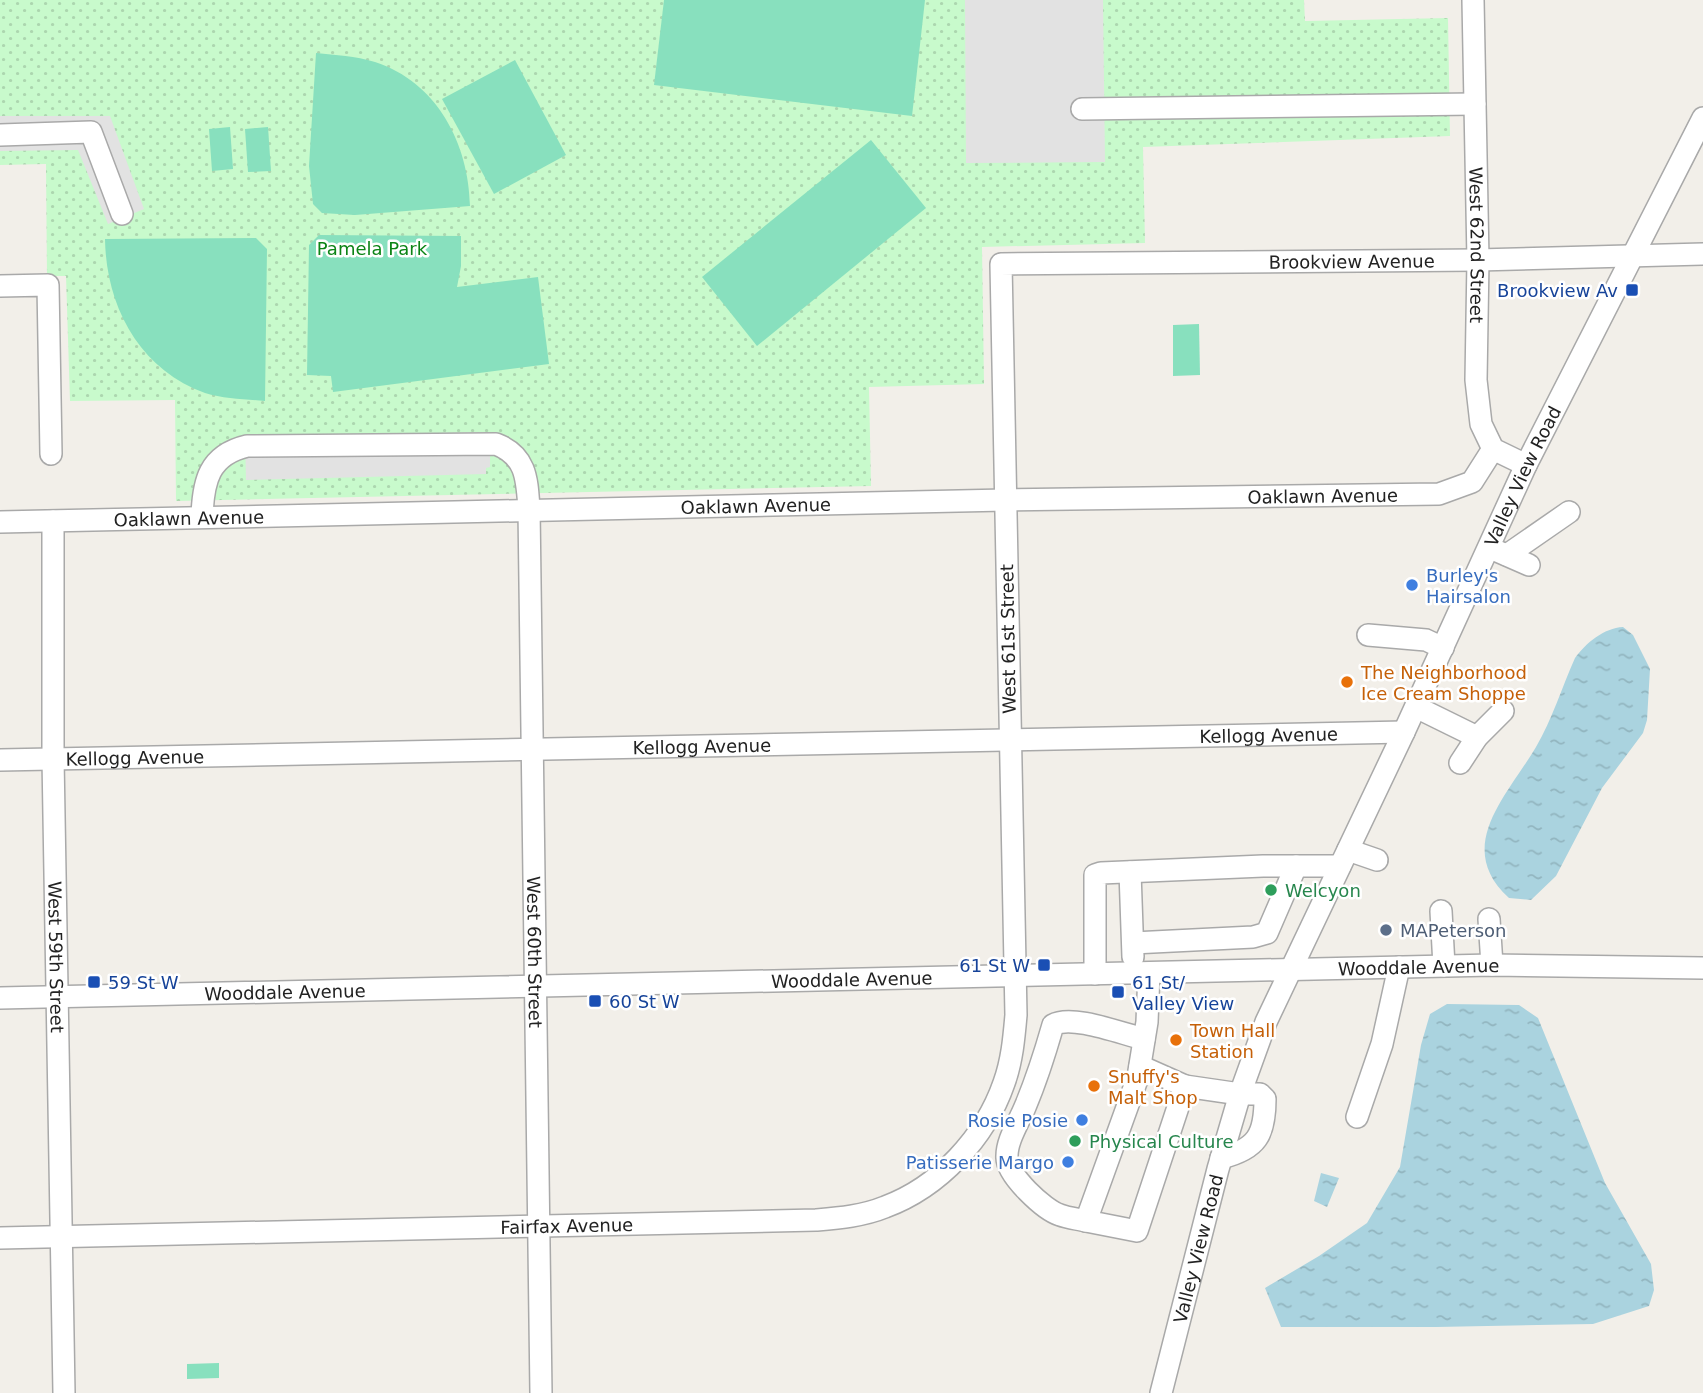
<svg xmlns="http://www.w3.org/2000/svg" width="1703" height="1393" viewBox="0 0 1703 1393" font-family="'DejaVu Sans',sans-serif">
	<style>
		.park { fill: url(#park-dots) }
		.pitch { fill: #88e0be }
		.parking { fill: #e2e2e2 }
		.water { fill: url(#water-ripples) }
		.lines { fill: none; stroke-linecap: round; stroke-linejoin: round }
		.minor-casing { stroke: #a9a9a9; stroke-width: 24 }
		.minor { stroke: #fff; stroke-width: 21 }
		.transit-dot { fill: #1a4fb4; stroke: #fff; stroke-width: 2.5 }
		.shop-dot { fill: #3f7fe0; stroke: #fff; stroke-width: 2.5 }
		.food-dot { fill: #e8710a; stroke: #fff; stroke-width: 2.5 }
		.leisure-dot { fill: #2e9e5b; stroke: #fff; stroke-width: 2.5 }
		.service-dot { fill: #5c6f8a; stroke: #fff; stroke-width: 2.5 }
		.labels { text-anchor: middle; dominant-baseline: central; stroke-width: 5; stroke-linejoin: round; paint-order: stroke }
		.street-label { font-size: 18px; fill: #222; stroke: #fff }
		.park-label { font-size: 18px; fill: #0c8416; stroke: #fff }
		.transit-label { font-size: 18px; fill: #164399; stroke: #fff; text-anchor: start }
		.shop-label { font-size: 18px; fill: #366cbe; stroke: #fff; text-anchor: end }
		.food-label { font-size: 18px; fill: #c56008; stroke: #fff; text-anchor: start }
		.leisure-label { font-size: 18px; fill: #27864d; stroke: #fff; text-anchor: start }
		.service-label { font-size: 18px; fill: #4e5e75; stroke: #fff; text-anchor: start }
	</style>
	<defs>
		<pattern id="park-dots" width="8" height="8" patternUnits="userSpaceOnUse" patternTransform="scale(1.75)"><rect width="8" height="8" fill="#c8facc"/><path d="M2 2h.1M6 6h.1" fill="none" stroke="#acd6af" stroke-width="1.8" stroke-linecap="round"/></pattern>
		<pattern id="water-ripples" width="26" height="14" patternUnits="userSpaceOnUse" patternTransform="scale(1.75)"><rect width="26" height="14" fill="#aad3df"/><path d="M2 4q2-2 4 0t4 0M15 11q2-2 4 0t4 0" fill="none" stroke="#92b5bf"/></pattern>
	</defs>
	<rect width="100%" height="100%" fill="#f2efe9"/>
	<!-- park -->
	<path class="park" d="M0 0H1304L1305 21 1448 18 1450 136 1143 147 1145 243 982 247 984 384 869 387 871 486 176 501 175 400 70 401 66 276H47L46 164 0 165Z"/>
	<!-- pitch -->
	<g class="pitch">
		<path d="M664 0H925L912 116 654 85Z"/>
		<path d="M316 53C336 55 355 56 375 62 437 82 469 144 470 206L355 215 322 213 313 204 309 166Z"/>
		<path d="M515 60 566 155 494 194 442 99Z"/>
		<path d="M230 127 233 169 212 171 209 129Z"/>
		<path d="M268 127 271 171 248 172 245 129Z"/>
		<path d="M871 140 926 208 757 346 702 277Z"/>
		<path d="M319 235 461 236V266L457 287 538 277 549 364 333 392 331 376 307 375 309 245Z"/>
		<path d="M256 238 267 249 265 401C245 399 224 399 205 393 139 369 106 306 105 239Z"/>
		<path d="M1199 324 1200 375 1173 376V325Z"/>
		<path d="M219 1363V1378L187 1379V1364Z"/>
	</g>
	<!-- parking -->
	<g class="parking">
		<path d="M965 0H1103L1105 162 966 163Z"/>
		<path d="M0 116H110L144 209 108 224 78 150 0 151Z"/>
		<path d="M490 432V467L486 468V474L246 480 245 437Z"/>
	</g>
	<!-- water -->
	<g class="water">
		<path d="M1623 627 1633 635 1650 669 1647 720 1643 733 1602 788 1556 876 1531 900 1509 898C1453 847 1507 796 1536 747 1552 720 1562 687 1575 658 1586 643 1604 628 1623 627Z"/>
		<path d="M1447 1004 1519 1005 1538 1018 1605 1183 1651 1264 1654 1290 1649 1306 1593 1324 1436 1327H1281L1265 1288 1319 1256 1367 1223 1400 1167 1421 1045 1430 1014Z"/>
		<path d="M1321 1173 1339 1178 1327 1207 1314 1201Z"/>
	</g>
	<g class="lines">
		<!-- minor casing -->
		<g class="minor-casing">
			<g id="minor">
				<path id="s1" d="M1473 0 1478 260 1476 380 1481 424 1493 449 1526 465"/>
				<path d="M1082 109 1475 104"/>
				<path d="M0 135 91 132 122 214"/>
				<path d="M0 286 48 285 51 454"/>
				<path id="s2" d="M202 517C203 481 209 455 247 446L496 444C527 456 527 480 529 509L541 1393"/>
				<path id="s3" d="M53 521V758L64 1393"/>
				<path id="s4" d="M0 522 1005 500 1439 494 1472 482 1493 449"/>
				<path d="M1497 551 1529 565"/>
				<path d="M1507 555 1569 512"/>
				<path d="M1368 635 1426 640 1443 648"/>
				<path d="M1416 707 1477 737"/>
				<path id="s5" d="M0 760 1404 732"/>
				<path d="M1460 763 1477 737 1503 711"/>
				<path d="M1348 850 1377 860"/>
				<path d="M1130 872 1133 957"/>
				<path d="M1441 911 1444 966"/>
				<path d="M1489 919 1492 965"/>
				<path d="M1133 943 1253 937 1267 933 1296 866"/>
				<path d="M1149 973 1147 1022 1138 1077 1086 1221 1137 1231 1185 1086 1240 1094H1260L1265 1099C1265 1135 1257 1149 1221 1158"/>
				<path d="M1095 974V875L1101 873 1263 866H1340"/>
				<path id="s6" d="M0 998 1492 965 1703 968"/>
				<path d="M1140 1066 1185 1086"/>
				<path d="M1357 1117 1382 1044 1399 967"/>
				<path d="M1086 1221C1078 1219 1068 1218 1060 1215 1044 1210 1007 1175 1007 1158 1006 1141 1019 1122 1025 1107 1036 1081 1045 1053 1053 1025 1072 1014 1122 1034 1144 1039"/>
				<path id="s7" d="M0 1238 816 1220C839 1218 863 1216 885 1207 939 1187 985 1138 1004 1083 1012 1061 1014 1038 1016 1015L1001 264 1478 260 1703 254"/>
				<path id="s8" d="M1161 1393 1218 1169 1240 1094 1266 1022 1404 732 1526 465 1703 118"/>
			</g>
		</g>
		<!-- minor -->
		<use href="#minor" class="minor"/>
	</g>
	<!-- markers -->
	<g class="transit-dot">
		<rect x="1625" y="283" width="14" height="14" rx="3.5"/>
		<rect x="1037" y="958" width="14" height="14" rx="3.5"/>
		<rect x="87" y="975" width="14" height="14" rx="3.5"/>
		<rect x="1111" y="985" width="14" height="14" rx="3.5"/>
		<rect x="588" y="994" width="14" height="14" rx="3.5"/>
	</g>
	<g class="shop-dot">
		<circle cx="1412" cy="585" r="7"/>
		<circle cx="1082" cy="1120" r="7"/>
		<circle cx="1068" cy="1162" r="7"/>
	</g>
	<g class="food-dot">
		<circle cx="1347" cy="682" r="7"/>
		<circle cx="1176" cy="1040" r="7"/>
		<circle cx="1094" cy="1086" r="7"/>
	</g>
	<g class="leisure-dot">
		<circle cx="1271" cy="890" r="7"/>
		<circle cx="1075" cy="1141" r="7"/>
	</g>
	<circle class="service-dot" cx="1386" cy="930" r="7"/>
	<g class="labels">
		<!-- street labels -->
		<g class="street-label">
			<text stroke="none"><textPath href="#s1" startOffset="245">West 62nd Street</textPath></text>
			<text stroke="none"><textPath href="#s7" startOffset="2235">Brookview Avenue</textPath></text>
			<text stroke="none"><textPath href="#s8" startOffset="989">Valley View Road</textPath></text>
			<text stroke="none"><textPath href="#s4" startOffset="1323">Oaklawn Avenue</textPath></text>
			<text stroke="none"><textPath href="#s4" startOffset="756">Oaklawn Avenue</textPath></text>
			<text stroke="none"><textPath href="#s4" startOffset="189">Oaklawn Avenue</textPath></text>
			<text transform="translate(1008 639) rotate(-91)">West 61st Street</text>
			<text stroke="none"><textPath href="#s5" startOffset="1269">Kellogg Avenue</textPath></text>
			<text stroke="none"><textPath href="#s5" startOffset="702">Kellogg Avenue</textPath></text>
			<text stroke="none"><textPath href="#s5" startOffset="135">Kellogg Avenue</textPath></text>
			<text stroke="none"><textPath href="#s2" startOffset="863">West 60th Street</textPath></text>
			<text stroke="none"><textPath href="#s3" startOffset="436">West 59th Street</textPath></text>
			<text stroke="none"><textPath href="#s6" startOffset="1419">Wooddale Avenue</textPath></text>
			<text stroke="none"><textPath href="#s6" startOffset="852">Wooddale Avenue</textPath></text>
			<text stroke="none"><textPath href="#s6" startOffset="285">Wooddale Avenue</textPath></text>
			<text stroke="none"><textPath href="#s7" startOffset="567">Fairfax Avenue</textPath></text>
			<text stroke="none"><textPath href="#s8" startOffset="149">Valley View Road</textPath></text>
		</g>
		<!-- park labels -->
		<g class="park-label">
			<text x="372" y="248">Pamela Park</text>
		</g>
		<!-- transit labels -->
		<g class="transit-label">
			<text x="1618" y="290" text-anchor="end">Brookview Av</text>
			<text x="1030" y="965" text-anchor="end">61 St W</text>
			<text x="108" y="982">59 St W</text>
			<text x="1132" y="982">61 St/<tspan x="1132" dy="21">Valley View</tspan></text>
			<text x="609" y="1001">60 St W</text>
		</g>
		<!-- shop labels -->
		<g class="shop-label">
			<text x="1426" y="575" text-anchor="start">Burley's<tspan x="1426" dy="21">Hairsalon</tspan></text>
			<text x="1068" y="1120">Rosie Posie</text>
			<text x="1054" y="1162">Patisserie Margo</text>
		</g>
		<!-- food labels -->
		<g class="food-label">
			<text x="1361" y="672">The Neighborhood<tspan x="1361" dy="21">Ice Cream Shoppe</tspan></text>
			<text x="1190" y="1030">Town Hall<tspan x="1190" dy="21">Station</tspan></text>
			<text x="1108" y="1076">Snuffy's<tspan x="1108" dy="21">Malt Shop</tspan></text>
		</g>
		<!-- leisure labels -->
		<g class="leisure-label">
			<text x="1285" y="890">Welcyon</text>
			<text x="1089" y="1141">Physical Culture</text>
		</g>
		<!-- service labels -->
		<g class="service-label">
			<text x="1400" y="930">MAPeterson</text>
		</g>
	</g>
</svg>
